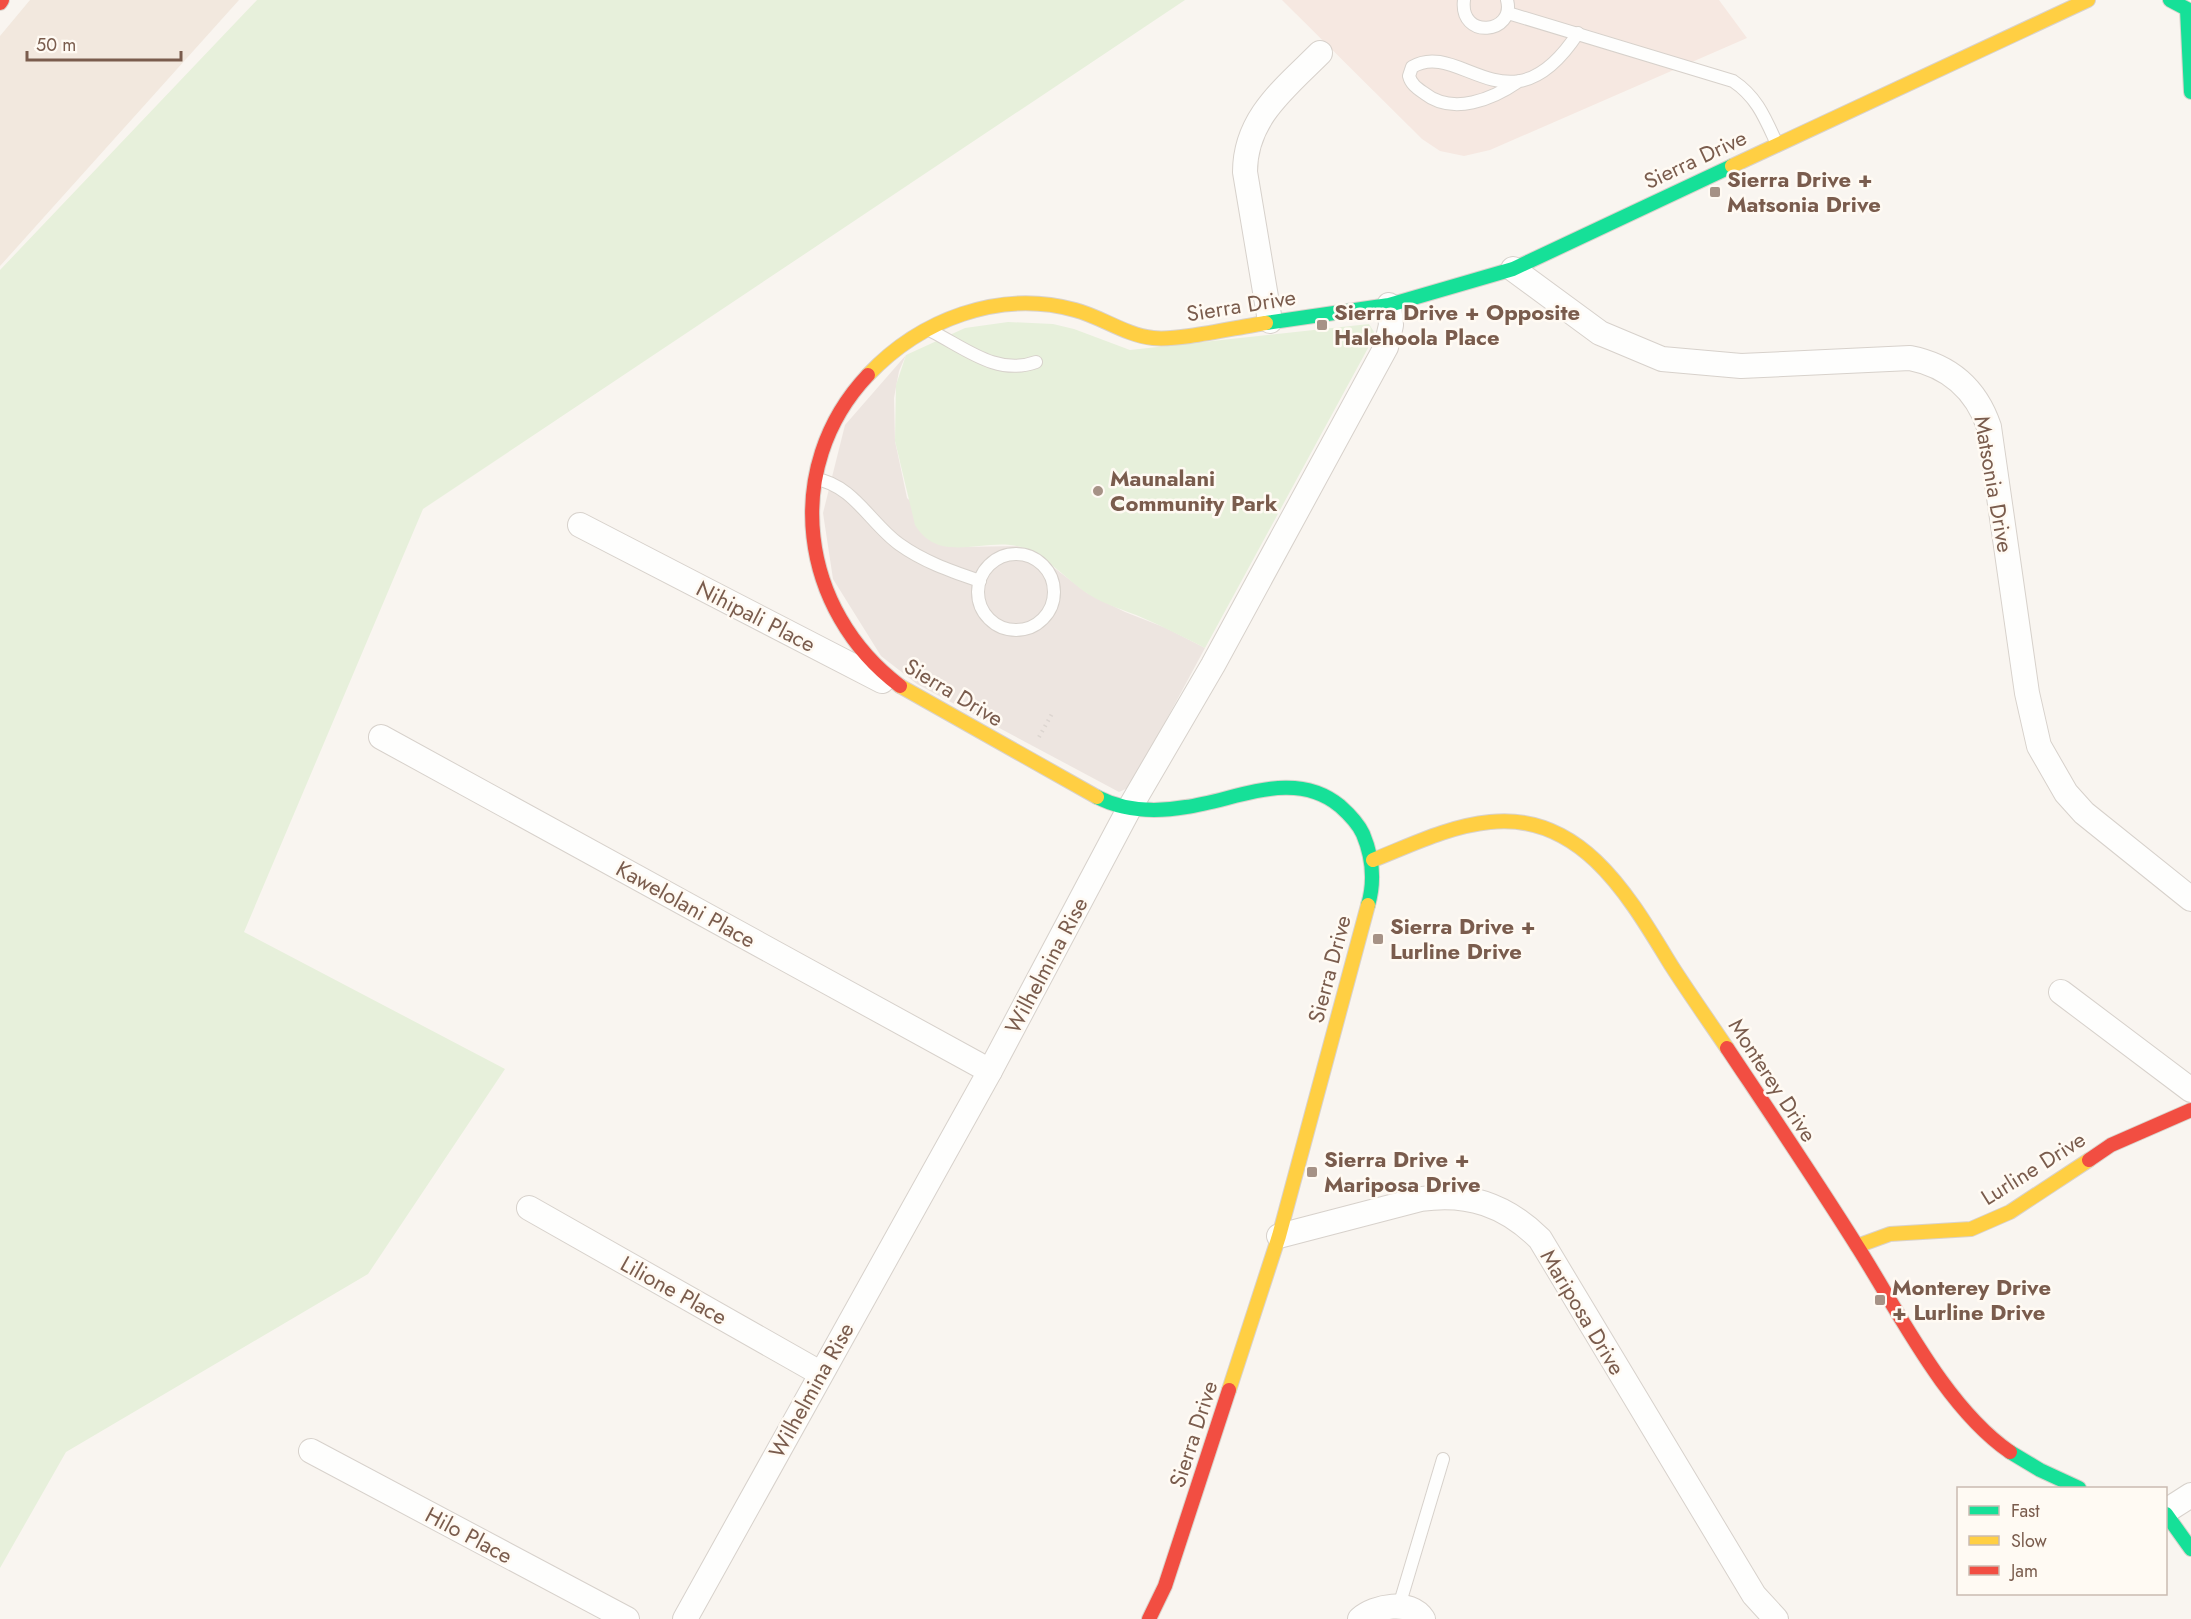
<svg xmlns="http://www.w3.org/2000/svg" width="2191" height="1619" viewBox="0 0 2191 1619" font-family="Jost,sans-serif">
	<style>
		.residential { fill: #f2e8de }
		.commercial { fill: #f6e8e1 }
		.industrial { fill: #ede5e0 }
		.green { fill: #e7f0db }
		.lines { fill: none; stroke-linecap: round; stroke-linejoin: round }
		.lane-casing { stroke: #d7d1cb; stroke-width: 14 }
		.street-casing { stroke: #d7d1cb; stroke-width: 26 }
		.fast-casing { stroke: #d9d2cb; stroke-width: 16 }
		.slow-casing { stroke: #d9d2cb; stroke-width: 16 }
		.jam-casing { stroke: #d9d2cb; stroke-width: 16 }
		.path { stroke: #dcd5d0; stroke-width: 4; stroke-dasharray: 1.5 4.5; stroke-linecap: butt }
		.lane { stroke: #fefefd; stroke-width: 12 }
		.street { stroke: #fefefd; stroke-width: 24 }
		.fast { stroke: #16e098; stroke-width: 14 }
		.slow { stroke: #ffcf43; stroke-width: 14 }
		.jam { stroke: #f24e42; stroke-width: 14 }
		.poi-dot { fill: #a69286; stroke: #fffaf3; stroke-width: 2 }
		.labels { text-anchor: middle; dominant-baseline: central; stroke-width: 5; stroke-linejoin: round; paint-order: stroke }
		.street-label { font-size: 22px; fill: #7a5c4d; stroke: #fffaf3 }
		.poi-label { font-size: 22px; font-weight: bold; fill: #7a5c4d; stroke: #fffaf3; text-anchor: start }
	</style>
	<rect width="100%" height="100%" fill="#f9f5f0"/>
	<!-- residential -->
	<path class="residential" d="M30 0H239L0 266V36Z"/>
	<!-- commercial -->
	<path class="commercial" d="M1282 0H1719L1747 38 1490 150 1464 156 1440 151 1422 139Z"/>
	<!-- industrial -->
	<path class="industrial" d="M906 355 899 371 894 398 895 441 907 498 961 547 1018 546 1031 550 1087 593 1125 612 1166 628 1205 648 1130 787 1119 792 917 684 881 656 833 579 823 513 845 425Z"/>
	<!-- green -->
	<g class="green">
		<path d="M257 0H1185L423 509 244 932 505 1069 368 1274 66 1452 0 1568V270Z"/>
		<path d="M1008 322 1053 324 1074 329 1130 350 1369 324 1374 332V337L1205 648C1185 638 1164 627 1143 618 1125 610 1105 605 1088 594 1067 580 1044 554 1021 547 985 536 940 566 915 525L895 441 896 385 906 355 965 328Z"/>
	</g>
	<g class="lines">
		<!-- lane casing -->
		<g class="lane-casing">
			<g id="lane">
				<path d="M1464 0C1459 40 1516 34 1507 0"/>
				<path d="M1508 13 1733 81C1757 97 1765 118 1777 144"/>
				<path d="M1519 81C1493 99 1453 116 1424 93 1417 88 1411 84 1409 76L1412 67C1460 38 1510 137 1578 33"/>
				<path d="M933 332C966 349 998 376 1036 362"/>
				<path d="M816 479C853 485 871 524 899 544 924 562 951 571 980 581"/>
				<circle cx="1016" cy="592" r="38"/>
				<path d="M1399 1606 1443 1459"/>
			</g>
		</g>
		<!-- street casing -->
		<g class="street-casing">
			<g id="street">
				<path d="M1513 269 1600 333 1662 359 1741 366 1910 358C1950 366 1976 389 1989 427L2027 693 2039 746 2066 793 2084 813 2191 899"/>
				<path d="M1270 321 1245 172C1245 118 1285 88 1320 53"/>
				<path d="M580 525 882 681"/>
				<path d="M381 737 990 1071"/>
				<path d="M2061 992 2191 1090"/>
				<path d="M529 1208 820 1373"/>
				<path d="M1279 1236 1421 1199C1468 1192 1506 1205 1540 1239L1754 1595 1776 1619"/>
				<path d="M311 1451 627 1619"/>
				<path d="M2166 1511 2191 1495"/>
				<path d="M685 1619 990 1071 1129 809 1213 665 1386 347 1391 325 1389 305"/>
				<path d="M1360 1619C1375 1606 1410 1599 1423 1619"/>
			</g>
		</g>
		<!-- fast casing -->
		<g class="fast-casing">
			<g id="fast">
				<path d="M2170 0 2187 9 2191 92"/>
				<path d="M1266 323 1389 305 1513 269 1732 166"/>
				<path d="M1097 797C1124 811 1157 812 1186 807 1237 800 1294 768 1340 806 1349 814 1358 823 1363 834 1373 858 1375 881 1368 905"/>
				<path d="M2010 1452 2040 1470 2079 1488"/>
				<path d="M2166 1514 2191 1549"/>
			</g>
		</g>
		<!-- slow casing -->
		<g class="slow-casing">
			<g id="slow">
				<path d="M1732 166 2088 0"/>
				<path d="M868 375C920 320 999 289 1075 310 1102 317 1125 335 1153 338 1179 341 1237 327 1266 323"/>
				<path d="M900 686 1097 797"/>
				<path d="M1373 860C1411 845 1449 826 1490 822 1582 812 1630 898 1671 965 1689 993 1708 1020 1727 1048"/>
				<path d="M1857 1246 1890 1234 1971 1229 2010 1212 2089 1160"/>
				<path d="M1229 1390 1279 1236 1368 905"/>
			</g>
		</g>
		<!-- jam casing -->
		<g class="jam-casing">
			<g id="jam">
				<path d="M0 3 2 0"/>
				<path d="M868 375C780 468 800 611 900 686"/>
				<path d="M1727 1048C1771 1114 1815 1179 1857 1246 1899 1312 1945 1407 2010 1452"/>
				<path d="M2089 1160 2111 1145 2191 1110"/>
				<path d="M1149 1619 1165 1586 1229 1390"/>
			</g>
		</g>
		<!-- path -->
		<path class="path" d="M1039 737 1053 712"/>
		<!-- lane -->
		<use href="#lane" class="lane"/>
		<!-- street -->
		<use href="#street" class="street"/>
		<!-- fast -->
		<use href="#fast" class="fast"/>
		<!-- slow -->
		<use href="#slow" class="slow"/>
		<!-- jam -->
		<use href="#jam" class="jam"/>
	</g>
	<!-- markers -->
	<g class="poi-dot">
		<rect x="1709" y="186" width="12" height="12" rx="3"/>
		<rect x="1316" y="319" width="12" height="12" rx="3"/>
		<circle cx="1098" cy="491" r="6"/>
		<rect x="1372" y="933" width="12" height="12" rx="3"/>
		<rect x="1306" y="1166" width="12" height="12" rx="3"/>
		<rect x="1874" y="1294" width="12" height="12" rx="3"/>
	</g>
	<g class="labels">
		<!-- street labels -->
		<g class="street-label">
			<text transform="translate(1695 159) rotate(-25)">Sierra Drive</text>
			<text transform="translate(1241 305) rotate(-9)">Sierra Drive</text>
			<text transform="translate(1994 484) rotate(80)">Matsonia Drive</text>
			<text transform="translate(756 616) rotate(27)">Nihipali Place</text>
			<text transform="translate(954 692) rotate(31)">Sierra Drive</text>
			<text transform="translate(686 904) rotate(29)">Kawelolani Place</text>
			<text transform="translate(1046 965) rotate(-62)">Wilhelmina Rise</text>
			<text transform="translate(1329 969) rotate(-75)">Sierra Drive</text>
			<text transform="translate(1773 1080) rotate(57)">Monterey Drive</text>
			<text transform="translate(2033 1168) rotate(-32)">Lurline Drive</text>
			<text transform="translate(674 1290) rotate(29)">Lilione Place</text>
			<text transform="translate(1583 1312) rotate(59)">Mariposa Drive</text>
			<text transform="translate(811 1390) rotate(-61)">Wilhelmina Rise</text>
			<text transform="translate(1193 1434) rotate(-72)">Sierra Drive</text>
			<text transform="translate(469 1535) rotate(28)">Hilo Place</text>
		</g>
		<!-- poi labels -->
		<g class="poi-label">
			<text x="1727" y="179">Sierra Drive +<tspan x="1727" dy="25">Matsonia Drive</tspan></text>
			<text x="1334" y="312">Sierra Drive + Opposite<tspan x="1334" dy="25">Halehoola Place</tspan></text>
			<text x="1110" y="478">Maunalani<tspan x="1110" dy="25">Community Park</tspan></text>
			<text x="1390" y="926">Sierra Drive +<tspan x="1390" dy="25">Lurline Drive</tspan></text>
			<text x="1324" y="1159">Sierra Drive +<tspan x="1324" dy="25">Mariposa Drive</tspan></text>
			<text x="1892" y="1287">Monterey Drive<tspan x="1892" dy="25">+ Lurline Drive</tspan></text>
		</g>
	</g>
	<!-- legend -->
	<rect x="1957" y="1487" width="210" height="108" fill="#fffaf3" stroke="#cabbb1" stroke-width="1.5"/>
	<rect x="1969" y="1506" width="30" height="9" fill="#16e098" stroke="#cabbb1" stroke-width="1.5"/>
	<text x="2011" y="1517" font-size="18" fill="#7a5c4d">Fast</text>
	<rect x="1969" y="1536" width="30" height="9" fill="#ffcf43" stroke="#cabbb1" stroke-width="1.5"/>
	<text x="2011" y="1547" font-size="18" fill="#7a5c4d">Slow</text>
	<rect x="1969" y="1566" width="30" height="9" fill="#f24e42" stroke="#cabbb1" stroke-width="1.5"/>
	<text x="2011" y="1577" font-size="18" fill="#7a5c4d">Jam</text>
	<!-- scale -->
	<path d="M27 51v9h154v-9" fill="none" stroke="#7a5c4d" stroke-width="3"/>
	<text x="36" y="51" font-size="18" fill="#7a5c4d" stroke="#fffaf3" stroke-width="4.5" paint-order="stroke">50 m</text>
</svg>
